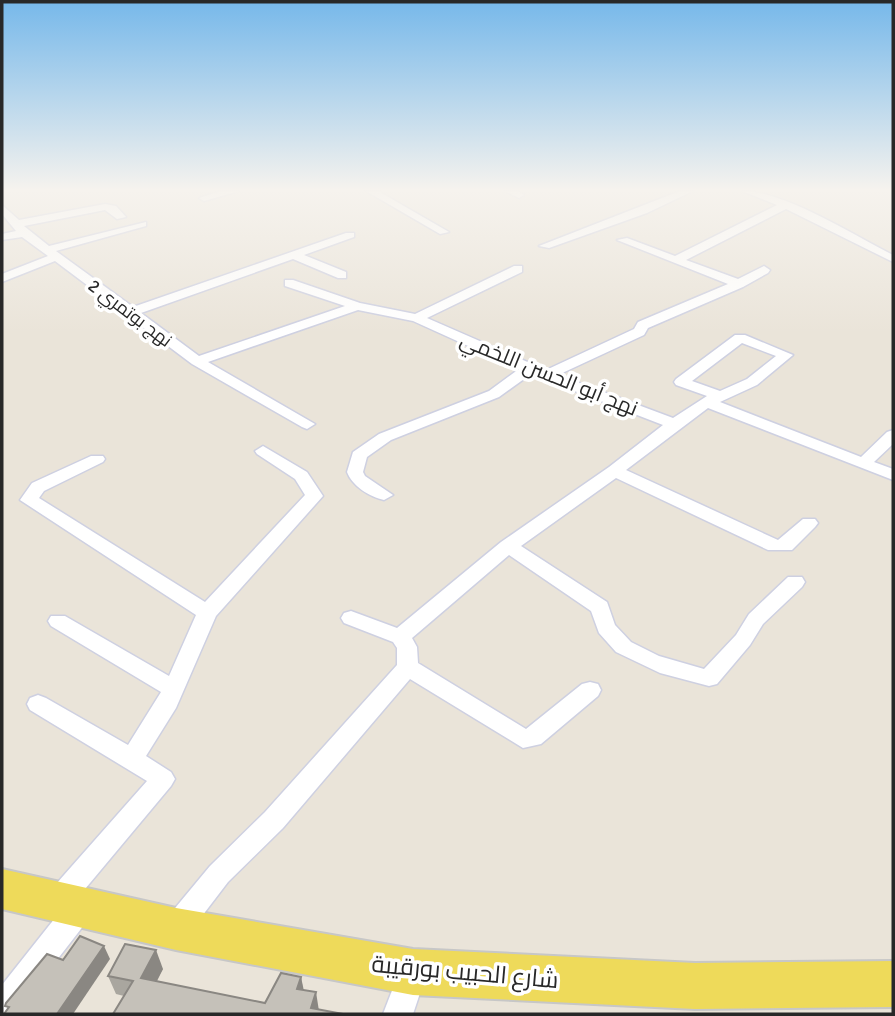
<svg xmlns="http://www.w3.org/2000/svg" width="895" height="1016" viewBox="0 0 895 1016" font-family="Signika,Cairo,sans-serif">
	<style>
		.lines { fill: none; stroke-linecap: round; stroke-linejoin: round }
		.minor-casing { stroke: #ced0e1; stroke-width: 3 }
		.primary-casing { stroke: #c7c7c7; stroke-width: 4 }
		.minor { fill: #fff; fill-rule: evenodd }
		.primary { fill: #eeda5a; fill-rule: evenodd }
		.wall { fill: #a9a69f }
		.shaded-wall { fill: #8a8782 }
		.building { fill: #c5c1b9; stroke: #8a8782; stroke-width: 2 }
		.labels { text-anchor: middle; dominant-baseline: central; stroke-width: 7; stroke-linejoin: round; paint-order: stroke }
		.far-street-label { font-size: 18px; fill: #282828; stroke: #fff }
		.street-label { font-size: 21px; fill: #282828; stroke: #fff }
		.near-street-label { font-size: 24px; fill: #282828; stroke: #fff }
	</style>
	<rect width="100%" height="100%" fill="#eae4d9"/>
	<g class="lines">
		<!-- minor casing -->
		<g class="minor-casing">
			<g id="minor">
				<path d="M221 191H239L204 201 199 198Z"/>
				<path d="M366 191H378L449 232 440 234Z"/>
				<path d="M505 191H518L524 195 519 198Z"/>
				<path d="M680 191H693L647 213 549 248 539 246Z"/>
				<path d="M742 191C785 191 853 235 893 255V262L786 209 686 260 738 279 764 266 770 270 768 273 743 287 648 328 644 335 558 375 673 418 707 396 676 385 674 382 676 379 735 335H745L793 355 757 385 720 402 861 457 887 432 893 430V444L874 462 893 469V480L708 408 626 470 778 540 803 519H815L818 523 815 527 792 550H768L616 478 521 546 607 602 615 625 631 642 659 656 704 669 736 635 749 614 788 577H802L805 582 802 587 763 624 750 645 717 684 709 686 660 673 616 652 599 633 591 611 509 555 412 638 417 647 418 663 526 729 582 684 590 682 598 684 601 690 598 696 541 744 523 748 410 679 283 828 228 882 186 937 176 941 166 937 162 928 166 919 210 866 265 812 397 665V648L393 642 344 623 341 618 344 613 351 611 397 628 501 542 609 467 663 425 531 374 499 397 391 440 367 457 363 472 365 476 393 495 384 500C370 497 352 486 347 472L353 452 379 434 489 391 519 369 413 321 358 310 208 362 315 424 307 429 302 427 192 364 55 261 2 282V274L48 256 22 237 2 240V234L16 231 2 214V205L19 220 105 204 116 206 126 217 117 219 105 210 24 226 49 246 146 222V226L56 251 133 307 346 233H354V237L304 255 346 272V278H338L293 259 141 313 199 356 345 306 285 286V280H293L360 303 415 314 514 266H522V272L427 318 546 370 634 329 638 322 728 284 617 240 627 238 675 256 777 205ZM742 343 776 356 747 379 720 391 692 381Z"/>
				<path d="M263 446 307 472 323 496 216 616 176 708 146 756 171 772 175 779 171 786 80 895 91 898 94 907 91 916 15 1014H2V985L59 913 49 910 45 901 49 892 147 781 30 710 27 704 30 698 38 695 46 698 128 745 161 692 51 626 48 621 51 616H65L169 676 196 615 20 500 32 483 91 456H103L105 459 103 462 44 491 39 498 205 602 305 495 295 479 257 454 255 451Z"/>
				<path d="M413 958 423 962 427 972 413 1014H383L403 962Z"/>
			</g>
		</g>
		<!-- primary casing -->
		<g class="primary-casing">
			<path id="primary" d="M2 869 176 908 413 949 695 963 893 961V1007L695 1009 413 995 176 950 2 909Z"/>
		</g>
		<!-- minor -->
		<use href="#minor" class="minor"/>
		<!-- primary -->
		<use href="#primary" class="primary"/>
	</g>
	<!-- wall -->
	<path class="wall" d="M163 969 156 981 265 1003 301 977 303 990 319 1010 124 996 116 994 108 976Z"/>
	<!-- shaded-wall -->
	<g class="shaded-wall">
		<path d="M104 946 110 959 73 1014H57Z"/>
		<path d="M156 950 163 969 149 997 141 978Z"/>
		<path d="M301 977 305 996 297 989Z"/>
		<path d="M316 992 319 1011 311 1008Z"/>
	</g>
	<!-- building -->
	<g class="building">
		<path d="M80 936 104 946 57 1014H4L9 1007 5 1006 6 1003 47 954 63 960Z"/>
		<path d="M125 944 156 950 141 978 265 1003 281 973 301 977 297 989 316 992 311 1008 343 1014H113L133 981 108 976Z"/>
	</g>
	<!-- sky -->
	<linearGradient id="sky" x2="0" y2="1"><stop stop-color="#76b8ea"/><stop offset="0.57" stop-color="#f6f3ee"/><stop offset="1" stop-color="#f6f3ee" stop-opacity="0"/></linearGradient>
	<rect width="895" height="333" fill="url(#sky)"/>
	<g class="labels">
		<!-- far-street labels -->
		<g class="far-street-label">
			<text transform="translate(130 313) rotate(37)">نهج بوتمري 2</text>
		</g>
		<!-- street labels -->
		<g class="street-label">
			<text transform="translate(549 374) rotate(22)">نهج أبو الحسن اللخمي</text>
		</g>
		<!-- near-street labels -->
		<g class="near-street-label">
			<text transform="translate(465 972) rotate(5)">شارع الحبيب بورقيبة</text>
		</g>
	</g>
	<!-- border -->
	<rect width="895" height="1016" fill="none" stroke="#282828" stroke-width="7"/>
</svg>
